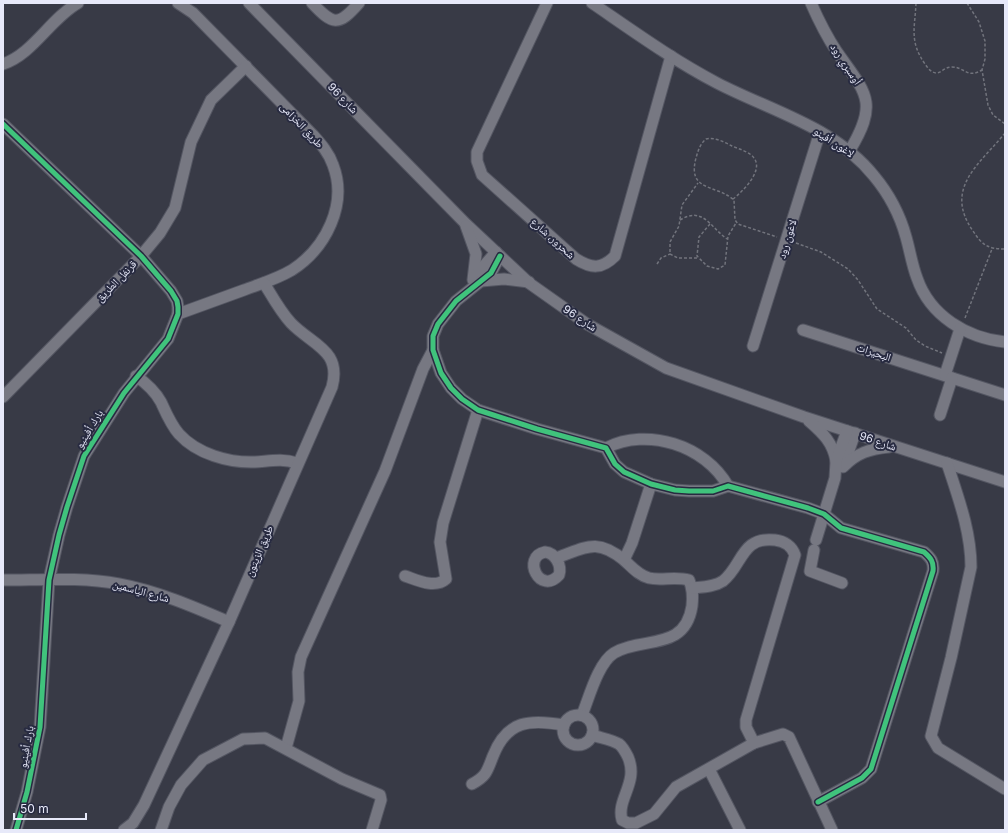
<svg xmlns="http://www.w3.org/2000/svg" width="1008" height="833" viewBox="0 0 1008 833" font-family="Inter,'Noto Naskh Arabic',sans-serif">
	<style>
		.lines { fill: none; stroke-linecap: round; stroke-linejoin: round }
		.minor-casing { stroke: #545662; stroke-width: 13 }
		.path { stroke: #71737c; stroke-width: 1.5; stroke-dasharray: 3 2; stroke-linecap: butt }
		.minor { stroke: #777882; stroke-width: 11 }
		.cycleway-casing { stroke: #282b41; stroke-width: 8 }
		.cycleway { stroke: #40c37c; stroke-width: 5 }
		.labels { text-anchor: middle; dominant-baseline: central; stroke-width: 4; stroke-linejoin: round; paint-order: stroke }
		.street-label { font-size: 11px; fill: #e7e9f9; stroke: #282b41 }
	</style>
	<rect width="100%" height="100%" fill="#383a46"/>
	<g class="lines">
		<!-- minor casing -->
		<g class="minor-casing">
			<g id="minor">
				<path d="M178 3 193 13 313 135C321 144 329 153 333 165 348 204 326 248 292 270 277 279 260 284 244 290 222 298 200 306 178 314"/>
				<path d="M249 3 466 224 529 283 587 324 666 368 804 417 1005 482"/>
				<path d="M312 3C333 25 338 27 359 3"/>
				<path d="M547 3 477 152V161L482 175 576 259C592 269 602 269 615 256L671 56"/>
				<path d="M592 3C633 31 673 60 717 83 771 111 835 127 874 176 889 194 900 215 906 237 910 251 912 265 917 278 930 316 967 338 1005 342"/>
				<path d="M811 3C818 19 827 37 837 52 866 93 879 102 850 150"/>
				<path d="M3 64C33 54 50 19 78 3"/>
				<path d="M3 124 141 256 171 291 177 301 178 307V314L168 339 124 393 84 456 67 507 59 535 49 580 40 727 27 792 16 830"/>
				<path d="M466 226 476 254 473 280"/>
				<path d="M500 256 491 273 456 301 438 324 433 336V350L441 373 451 388 462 399 478 410 537 429 606 448 615 464 624 472 651 484 675 490 689 491H713L728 486 808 508 824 514 841 528 924 552C931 558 934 562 933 571L871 769 862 778 818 802"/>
				<path d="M475 276 496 252"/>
				<path d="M481 281 504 279 529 282"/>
				<path d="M803 330 1005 395"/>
				<path d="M753 346 820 132"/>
				<path d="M945 375 960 329"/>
				<path d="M136 376C146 383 155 391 161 402 166 413 171 425 179 434 197 454 229 463 255 462 270 461 282 458 297 463"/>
				<path d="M3 397 141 256 160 233 175 208 191 142 211 100 246 66"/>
				<path d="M940 415 952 378"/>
				<path d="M809 421C823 433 833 443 836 461"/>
				<path d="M606 448C647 427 705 445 728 486"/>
				<path d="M947 463C958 497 971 531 971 567L951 658 931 736 938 748 1005 789"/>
				<path d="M844 465 855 433"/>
				<path d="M843 467C857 453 869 449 889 447"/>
				<path d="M816 540 835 478 836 461 847 431"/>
				<path d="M814 550 810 571 842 583"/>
				<path d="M545 552C555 553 562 565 559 575 540 596 521 557 545 552Z"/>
				<path d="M556 558C585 548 596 537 624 560 632 567 638 575 649 578 661 581 675 576 689 580 693 589 693 596 692 606 685 652 642 636 614 653 598 663 589 698 582 715"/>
				<path d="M624 560 632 543 651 484"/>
				<path d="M405 576C417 580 435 589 446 579L440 542 443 523 478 410"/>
				<path d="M3 580C41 580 81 577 119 584 157 591 194 607 229 622"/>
				<path d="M693 588C703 587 714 587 723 581 743 565 741 536 775 540 784 541 792 546 795 555L746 720V727L754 743"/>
				<circle cx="578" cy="730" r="15"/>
				<path d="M592 735C601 738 612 740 619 744 623 747 626 753 628 757 639 783 616 799 622 820L628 823H636L654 814 676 787 754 743 783 734 789 737 832 830"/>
				<path d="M286 748 299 701 298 672 301 657 385 471 423 369 433 350"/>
				<path d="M709 769 740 830"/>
				<path d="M472 784C487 776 487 771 493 756 507 720 530 719 564 725"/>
				<path d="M124 830 133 823 144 805 229 622 332 387C342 350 312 345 291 323 280 311 272 296 264 283"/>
				<path d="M161 830 169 807 181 785 203 760 243 739 265 738 342 779 380 795 381 800 372 830"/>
			</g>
		</g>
		<!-- path -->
		<g class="path">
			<path d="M916 3C915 28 909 41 925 64 928 68 931 73 937 73 942 72 945 67 952 67 965 67 967 79 982 70"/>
			<path d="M967 3 979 22 985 41V59L982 70 988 105 993 115 1005 124"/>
			<path d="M1005 133C980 164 943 188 973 231 982 245 988 249 1005 249"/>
			<path d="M733 199C742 192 764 171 754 158 750 152 739 149 732 146 724 142 715 137 706 139 700 144 698 151 696 158 687 192 716 184 734 200L735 220 738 224 777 237"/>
			<path d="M680 220C703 206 710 227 727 239"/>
			<path d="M710 224 699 237 697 256 707 266 718 269 725 265 728 236 736 223"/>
			<path d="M796 243 821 252 848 269 858 280 877 309 906 328 916 340 925 346 942 353"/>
			<path d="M697 258H678L670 254V242L679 226 682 205 698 183"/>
			<path d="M657 264 661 258 670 254"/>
			<path d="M965 318 992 249"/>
		</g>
		<!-- minor -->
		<use href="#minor" class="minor"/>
		<!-- cycleway casing -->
		<g class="cycleway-casing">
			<g id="cycleway">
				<path d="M3 124 141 256 171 291 177 301 178 307V314L168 339 124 393 84 456 67 507 59 535 49 580 40 727 27 792 16 830"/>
				<path d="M500 256 491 273 456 301 438 324 433 336V350L441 373 451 388 462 399 478 410 537 429 606 448 615 464 624 472 651 484 675 490 689 491H713L728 486 808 508 824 514 841 528 924 552C931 558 934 562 933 571L871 769 862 778 818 802"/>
			</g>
		</g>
		<!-- cycleway -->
		<use href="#cycleway" class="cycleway"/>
	</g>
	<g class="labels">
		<!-- street labels -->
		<g class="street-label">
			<text transform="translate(846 64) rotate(57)">أوسبري رود</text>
			<text transform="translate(343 98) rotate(46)">شارع 96</text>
			<text transform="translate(302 125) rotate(47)">طريق الخزامى</text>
			<text transform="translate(834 142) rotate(33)">لاغون أفينو</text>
			<text transform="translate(553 238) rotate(42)">شحرور، شارع</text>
			<text transform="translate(787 239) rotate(-73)">لاغون رود</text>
			<text transform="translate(116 281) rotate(-46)">قرنفل الطريق</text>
			<text transform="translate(580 318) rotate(33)">شارع 96</text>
			<text transform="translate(874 352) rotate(18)">البحيرات</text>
			<text transform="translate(89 429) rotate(-59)">بارك أفينيو</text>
			<text transform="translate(878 441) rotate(18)">شارع 96</text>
			<text transform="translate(259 551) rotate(-67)">طريق الزيتون</text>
			<text transform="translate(141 591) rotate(15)">شارع الياسمين</text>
			<text transform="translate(26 747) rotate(-80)">بارك أفينيو</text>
		</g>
	</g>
	<!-- border -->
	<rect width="1008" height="833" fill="none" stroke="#e7e9f9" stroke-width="8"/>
	<!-- scale -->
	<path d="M14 813v6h72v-6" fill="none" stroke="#e7e9f9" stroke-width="2"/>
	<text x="20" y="813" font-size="12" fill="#e7e9f9" stroke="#282b41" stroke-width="3" paint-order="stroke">50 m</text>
</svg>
